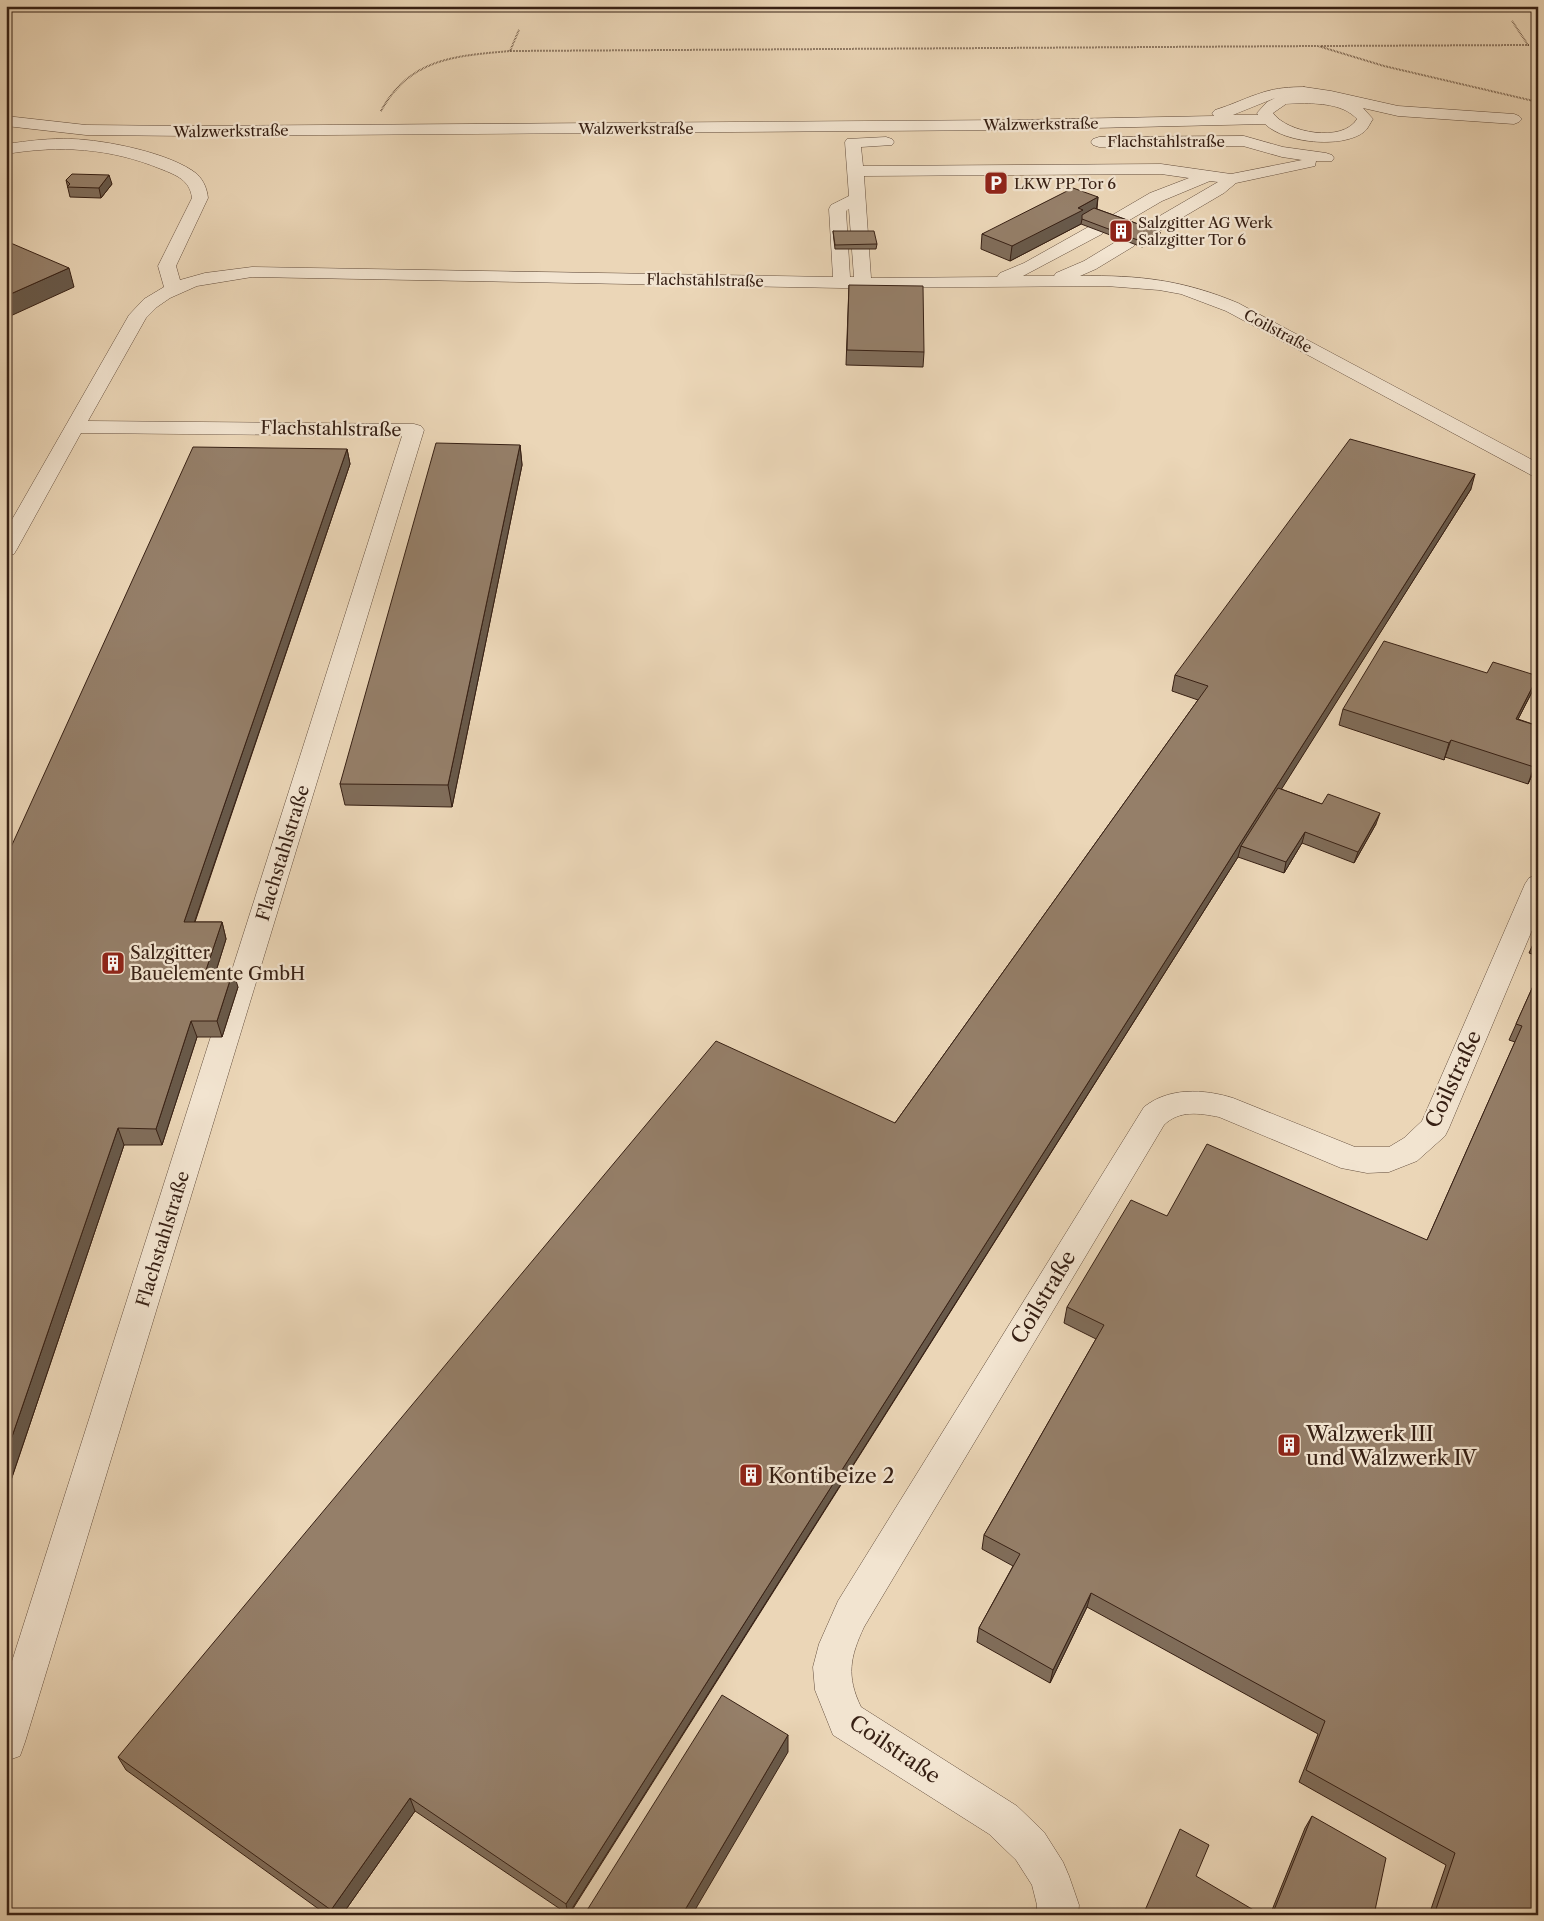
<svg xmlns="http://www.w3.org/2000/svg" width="1544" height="1921" viewBox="0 0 1544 1921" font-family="'Libre Caslon Text',serif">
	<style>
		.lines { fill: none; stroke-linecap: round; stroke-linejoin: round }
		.minor-casing { stroke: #644e3d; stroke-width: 1 }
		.path { stroke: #372014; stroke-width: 2; stroke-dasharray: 0.5 1; stroke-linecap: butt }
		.minor { fill: #f2e4d0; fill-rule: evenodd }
		.wall { fill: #806d5a; stroke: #372014 }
		.shaded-wall { fill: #68594a; stroke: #372014 }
		.building { fill: #957f69; stroke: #372014 }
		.labels { text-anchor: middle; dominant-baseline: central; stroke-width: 4.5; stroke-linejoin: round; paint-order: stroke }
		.far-street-label { font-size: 15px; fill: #372014; stroke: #f2e4d0 }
		.far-poi-label { font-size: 15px; fill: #372014; stroke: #f2e4d0; text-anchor: start }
		.street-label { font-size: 18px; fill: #372014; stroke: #f2e4d0 }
		.poi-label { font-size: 18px; fill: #372014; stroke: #f2e4d0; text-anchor: start }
		.near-street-label { font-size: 21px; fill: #372014; stroke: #f2e4d0 }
		.near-poi-label { font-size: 21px; fill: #372014; stroke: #f2e4d0; text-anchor: start }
	</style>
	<rect width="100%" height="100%" fill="#ebd6b7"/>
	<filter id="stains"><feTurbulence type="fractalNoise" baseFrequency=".004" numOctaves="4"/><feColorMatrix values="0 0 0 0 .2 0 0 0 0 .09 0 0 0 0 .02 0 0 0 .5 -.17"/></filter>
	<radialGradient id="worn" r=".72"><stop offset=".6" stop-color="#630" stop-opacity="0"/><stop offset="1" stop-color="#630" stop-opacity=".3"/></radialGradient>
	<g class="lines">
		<!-- minor casing -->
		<g class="minor-casing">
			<g id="minor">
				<path d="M1304 87 1331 91 1398 106 1514 114 1519 116 1522 119 1519 122 1514 124 1398 116 1363 108 1373 119C1370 123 1368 129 1364 132 1342 149 1284 143 1265 124L1010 130 191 136 86 135 6 126V116L86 125 191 126 1010 120 1214 116 1212 113 1215 110C1232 105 1247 97 1264 92 1277 88 1290 87 1304 87ZM1275 98 1267 102 1257 113 1258 115H1233ZM1305 103C1324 104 1344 105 1357 119 1343 143 1287 133 1273 113L1286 104Z"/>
				<path d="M1244 136 1283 147 1326 153 1332 155 1334 158 1332 161H1316L1315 166 1236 183 1224 193 1151 236 1145 237 1139 236 1136 232 1139 228 1218 182 1210 181 1162 201 1121 225H1109L1107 221 1109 217 1150 193 1189 178 1161 174 864 176 871 278 997 277 1000 273 1024 263 1090 226H1102L1105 230 1102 234 1023 276H1054L1056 273 1084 261 1122 238 1128 237 1134 238 1137 242 1134 246 1096 269 1080 276C1139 275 1183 280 1238 303L1538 463V477L1531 475 1226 311 1181 294 1159 290 1106 286 842 288 252 277 197 286 170 298 157 307 146 318 88 421 414 424 421 426 424 430 25 1742 20 1756 6 1761V1680L402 436 81 433 17 549 14 554 6 555V530L129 315 144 299 164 287 158 266 192 198C190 180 176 175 161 169 110 148 60 145 6 154V144C28 141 50 138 72 139 105 140 171 153 197 174 204 181 207 189 208 198L176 266 180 280 205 273 252 267 833 277 829 209 831 205 849 196 845 142 847 139 886 137 892 139 894 142 892 145 861 147 863 166 1161 164 1231 174 1302 160 1282 157 1243 146 1099 147 1093 145 1091 142 1093 139 1099 137ZM849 209 854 277H850L846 211Z"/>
				<path d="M1538 875V916L1449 1128 1445 1136 1417 1161 1389 1172 1367 1173 1341 1168 1219 1117C1199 1113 1179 1110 1164 1125L864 1627C850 1657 846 1676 861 1707L1017 1806 1044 1832 1063 1862 1069 1876 1079 1905 1078 1915H1036L1037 1905 1032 1885 1016 1860 989 1834 833 1735 815 1690 813 1667 819 1644 838 1601 1144 1107C1169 1087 1204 1089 1233 1098L1355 1147H1389L1404 1138 1422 1121 1525 884 1529 878Z"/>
			</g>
		</g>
		<!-- path -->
		<g class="path">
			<path d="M1321 46 1528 45 1512 21"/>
			<path d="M510 51 519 30"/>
			<path d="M381 111C410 58 455 56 510 51L1318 46 1384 66 1538 102"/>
		</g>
		<!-- minor -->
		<use href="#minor" class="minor"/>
	</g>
	<!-- wall -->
	<g class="wall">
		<path d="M66 180 112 184 101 198 70 197Z"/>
		<path d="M1098 197 1097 209 1160 232 1159 237 1142 247 1081 224 1010 261 981 249 982 234Z"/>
		<path d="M833 231 877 244 876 249H835Z"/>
		<path d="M849 285 924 352 923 367 846 365Z"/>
		<path d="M520 445 522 465 452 807 345 805 340 784Z"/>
		<path d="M347 449 350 464 195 922H222L226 939 216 971 238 987 222 1037H197L162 1145H124L6 1495V858Z"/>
		<path d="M1471 489 1281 789 1376 824 1354 863 1302 843 1284 873 1238 857 569 1915 415 1811 342 1915H327L126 1770 118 1757 895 1123 1198 700 1172 691 1175 675Z"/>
		<path d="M1532 692 1518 719 1538 726V762L1528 784 1445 757 1444 760 1339 725 1343 709Z"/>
		<path d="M1538 933V956L1529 953Z"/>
		<path d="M1538 975V1915H1429L1446 1865 1299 1782 1318 1734 1087 1607 1050 1683 977 1642 979 1628 1013 1566 982 1549 984 1535 1096 1339 1064 1323 1067 1307 1167 1216 1427 1240 1515 1042 1509 1040Z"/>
		<path d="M1312 1816 1374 1915H1270L1305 1828Z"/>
	</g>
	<!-- shaded-wall -->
	<g class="shaded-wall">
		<path d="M109 175 112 184 101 198 99 188Z"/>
		<path d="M1098 197 1096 212 1082 219 1081 224 1010 261 1012 246 1078 208Z"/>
		<path d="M1160 232 1159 237 1142 247 1143 242Z"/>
		<path d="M69 268 74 287 6 318V296Z"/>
		<path d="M520 445 522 465 452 807 448 785Z"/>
		<path d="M347 449 350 464 189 938 184 922Z"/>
		<path d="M1475 474 1471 489 1245 847 1241 846 1238 857 568 1915 566 1904Z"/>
		<path d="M1538 676 1532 692 1510 735 1516 719Z"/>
		<path d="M1451 740 1445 757 1444 760 1449 743Z"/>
		<path d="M1538 760V762L1528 784 1534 767Z"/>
		<path d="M1380 813 1376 824 1354 863 1358 852Z"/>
		<path d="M1305 832 1302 843 1284 873 1286 862Z"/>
		<path d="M222 922 226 939 211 987 206 970Z"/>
		<path d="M233 971 238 987 222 1037 217 1021Z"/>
		<path d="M191 1021 197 1037 162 1145 156 1129Z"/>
		<path d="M118 1128 124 1145 6 1495V1454Z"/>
		<path d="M1091 1593 1087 1607 1050 1683 1053 1670Z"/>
		<path d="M788 1735V1752L692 1915H682Z"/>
		<path d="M410 1798 415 1811 342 1915H333L331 1910Z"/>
	</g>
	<!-- building -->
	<g class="building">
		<path d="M72 174 109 175 99 188 67 187 70 184 66 180Z"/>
		<path d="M1073 188 1098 197 1078 208 1083 210 1012 246 982 234Z"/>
		<path d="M1094 208 1160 232 1143 242 1082 219V215Z"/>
		<path d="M833 231H874L877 244 835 245Z"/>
		<path d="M6 241 69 268 6 296Z"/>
		<path d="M849 285 923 286 924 352 847 350Z"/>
		<path d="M1350 439 1475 474 566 1904 410 1798 331 1910 118 1757 716 1041 895 1123 1208 686 1175 675Z"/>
		<path d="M436 443 520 445 448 785 340 784Z"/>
		<path d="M193 447 347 449 184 922H222L206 970 233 971 217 1021H191L156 1129 118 1128 6 1454V858Z"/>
		<path d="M1384 641 1487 673 1493 662 1538 676 1516 719 1538 726V760L1534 767 1451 740 1449 743 1343 709Z"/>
		<path d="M1278 788 1322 804 1328 794 1380 813 1358 852 1305 832 1286 862 1241 846Z"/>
		<path d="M1538 975V1915H1434L1455 1853 1306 1770 1325 1721 1091 1593 1053 1670 979 1628 1020 1554 984 1535 1104 1325 1067 1307 1131 1200 1167 1216 1207 1144 1427 1240 1522 1026 1516 1024Z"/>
		<path d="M722 1695 788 1735 682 1915H584Z"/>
		<path d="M1312 1816 1386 1858 1374 1915H1272Z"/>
		<path d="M1180 1829 1209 1845 1196 1876 1262 1915H1143Z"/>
	</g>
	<!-- icons -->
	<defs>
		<g id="parking-square" transform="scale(1.25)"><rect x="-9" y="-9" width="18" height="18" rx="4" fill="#8f2418" stroke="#f2e4d0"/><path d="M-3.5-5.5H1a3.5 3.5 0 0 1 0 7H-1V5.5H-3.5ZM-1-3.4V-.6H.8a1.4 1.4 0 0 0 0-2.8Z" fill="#fff"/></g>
		<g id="building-square" transform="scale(1.25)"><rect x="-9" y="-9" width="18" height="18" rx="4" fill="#8f2418" stroke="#f2e4d0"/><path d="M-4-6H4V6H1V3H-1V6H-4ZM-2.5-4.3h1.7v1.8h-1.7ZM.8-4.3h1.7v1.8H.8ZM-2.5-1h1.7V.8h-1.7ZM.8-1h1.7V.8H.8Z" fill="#fff"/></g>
	</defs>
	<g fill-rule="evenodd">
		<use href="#parking-square" x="996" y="183"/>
		<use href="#building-square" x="1121" y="231"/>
		<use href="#building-square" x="113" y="963"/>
		<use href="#building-square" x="1289" y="1445"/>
		<use href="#building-square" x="751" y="1475"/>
	</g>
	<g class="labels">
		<!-- far-street labels -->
		<g class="far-street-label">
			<text transform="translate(1041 124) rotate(-1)">Walzwerkstraße</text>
			<text x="636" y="128">Walzwerkstraße</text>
			<text transform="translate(231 131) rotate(-1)">Walzwerkstraße</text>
			<text x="1166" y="141">Flachstahlstraße</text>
			<text transform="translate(705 280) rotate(1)">Flachstahlstraße</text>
			<text transform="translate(1278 331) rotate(28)">Coilstraße</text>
		</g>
		<!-- far-poi labels -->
		<g class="far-poi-label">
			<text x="1014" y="183">LKW PP Tor 6</text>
			<text x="1138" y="222">Salzgitter AG Werk<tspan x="1138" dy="17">Salzgitter Tor 6</tspan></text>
		</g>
		<!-- street labels -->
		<g class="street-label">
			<text transform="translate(331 429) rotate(1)">Flachstahlstraße</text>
			<text transform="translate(283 853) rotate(-73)">Flachstahlstraße</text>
			<text transform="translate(163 1239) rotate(-73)">Flachstahlstraße</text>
		</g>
		<!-- poi labels -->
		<g class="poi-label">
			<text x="130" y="953">Salzgitter<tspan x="130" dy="21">Bauelemente GmbH</tspan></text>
		</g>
		<!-- near-street labels -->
		<g class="near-street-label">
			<text transform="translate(1453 1079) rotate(-65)">Coilstraße</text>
			<text transform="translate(1043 1297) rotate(-59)">Coilstraße</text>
			<text transform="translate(895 1749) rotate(34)">Coilstraße</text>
		</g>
		<!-- near-poi labels -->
		<g class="near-poi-label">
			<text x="1306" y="1433">Walzwerk III<tspan x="1306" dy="24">und Walzwerk IV</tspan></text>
			<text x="768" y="1475">Kontibeize 2</text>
		</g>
	</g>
	<!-- margin -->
	<rect width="1544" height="1921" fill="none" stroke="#ebd6b7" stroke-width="25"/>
	<rect x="8" y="8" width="1529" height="1906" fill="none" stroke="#372014" stroke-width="2.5"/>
	<rect x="12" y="12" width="1519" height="1896" fill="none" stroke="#372014"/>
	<rect width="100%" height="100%" filter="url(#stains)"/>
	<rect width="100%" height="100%" fill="url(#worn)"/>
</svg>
